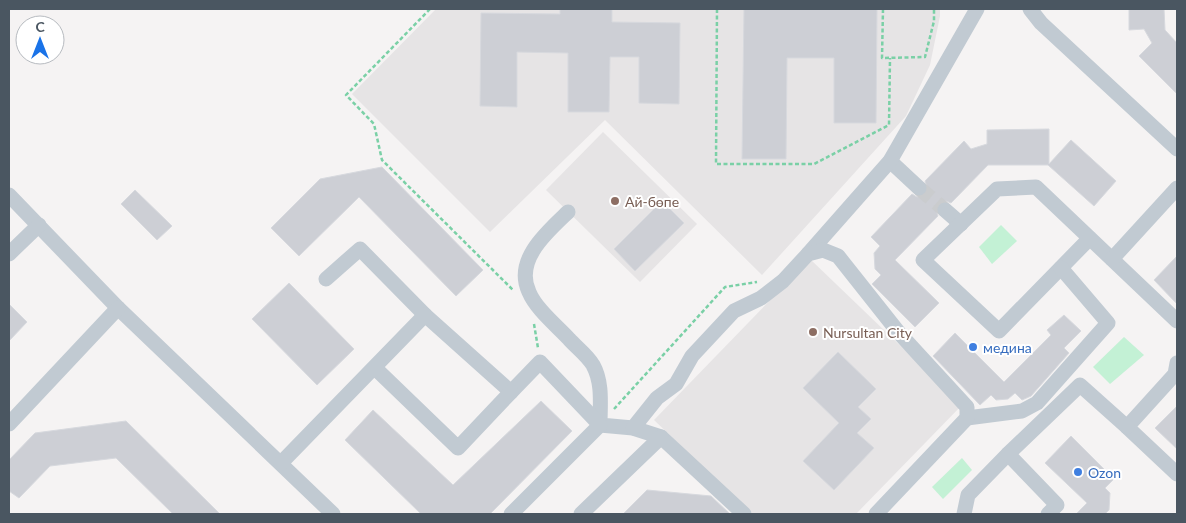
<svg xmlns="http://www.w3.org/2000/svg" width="1186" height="523" viewBox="0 0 1186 523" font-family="Lato,sans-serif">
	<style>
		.education { fill: #e6e4e5 }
		.green { fill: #c3f1d5 }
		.building { fill: #cdcfd5; stroke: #d7d9de }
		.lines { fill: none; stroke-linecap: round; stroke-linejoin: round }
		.minor-tunnel { stroke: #caccce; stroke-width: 15; stroke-dasharray: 15 8; stroke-linecap: butt }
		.path { stroke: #7ad0a6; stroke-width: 2.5; stroke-dasharray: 4 2.5; stroke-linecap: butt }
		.minor { stroke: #c1cad2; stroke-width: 15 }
		.education-dot { fill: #8d6e63; stroke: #fff; stroke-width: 2 }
		.shop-dot { fill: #3f7fe0; stroke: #fff; stroke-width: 2 }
		.labels { text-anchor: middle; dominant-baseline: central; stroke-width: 4; stroke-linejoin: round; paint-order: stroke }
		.education-label { font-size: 14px; fill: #785e54; stroke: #fff; text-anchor: start }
		.shop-label { font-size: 14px; fill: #366cbe; stroke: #fff; text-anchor: start }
	</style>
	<rect width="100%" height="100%" fill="#f5f3f3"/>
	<!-- education -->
	<g class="education">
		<path d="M436 9H940V16L930 65 906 116 762 275 605 120 490 232 352 94Z"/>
		<path d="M603 132 697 224 640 282 546 190Z"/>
		<path d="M810 259 962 405 856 514H752L654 420Z"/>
	</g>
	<!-- green -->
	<g class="green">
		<path d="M1001 225 1017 241 992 264 979 247Z"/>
		<path d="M1124 337 1144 355 1110 384 1093 367Z"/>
		<path d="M962 458 972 470 943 499 932 487Z"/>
	</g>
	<!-- building -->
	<g class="building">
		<path d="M560 9H612V22L680 23 679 104 639 103V57H610L609 112H568V53L517 52V107L480 106 481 13 560 14Z"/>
		<path d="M744 9H877L876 123H834V58H787L786 159H742Z"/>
		<path d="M1129 9H1164L1165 30 1177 43V94L1139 56 1152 43 1144 29 1129 30Z"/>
		<path d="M1049 129V164L1071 140 1116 181 1094 206 1048 165H988L951 203 946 201 938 204 936 209 938 216 895 260 939 303 915 327 872 284 881 275 875 269 874 253 880 246 871 237 912 194 917 197 925 195 928 190 925 181 964 141 971 149 987 144V130Z"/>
		<path d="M382 167 483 270 456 296 359 197 299 256 271 228 320 179Z"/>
		<path d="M135 190 172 226 157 240 121 204Z"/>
		<path d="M662 201 684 223 635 271 614 249Z"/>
		<path d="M1177 256V304L1154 280Z"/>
		<path d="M289 283 354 349 317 385 252 319Z"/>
		<path d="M9 304 27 322 9 341Z"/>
		<path d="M1064 315 1081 331 1064 348 1069 353 1031 396 1022 400 1015 393 1008 399 996 400 991 395 980 405 933 356 955 333 1004 382 1051 335 1047 330Z"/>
		<path d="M838 352 876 389 858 407 871 419 857 433 874 448 834 490 803 461 839 423 803 388Z"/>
		<path d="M541 401 572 431 490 514H421L345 440 373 410 453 485Z"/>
		<path d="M1177 406V449L1155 428Z"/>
		<path d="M126 421 220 514H173L116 458 50 466 19 498 9 491V460L35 433Z"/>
		<path d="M1071 436 1114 479 1105 488 1110 493 1109 510 1105 514H1076L1087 503 1045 463Z"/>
		<path d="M647 490 711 496 730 514H623Z"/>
	</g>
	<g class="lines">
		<!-- minor-tunnel -->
		<path class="minor-tunnel" d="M919 188 945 210"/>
		<!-- path -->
		<g class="path">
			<path d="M430 9 346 95 374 124 382 160 514 291"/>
			<path d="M717 9 716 164H814L889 125 890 58"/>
			<path d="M883 9 882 58 925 57 934 21V9"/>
			<path d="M534 324 538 348"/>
			<path d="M614 409 725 287 757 282"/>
		</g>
		<!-- minor -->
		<g class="minor">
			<path d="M1030 9 1041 23 1177 149"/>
			<path d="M890 161 919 188"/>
			<path d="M9 195 118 308 333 514"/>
			<path d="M945 210 961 224"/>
			<path d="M568 212C547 232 514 260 529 292 536 309 557 326 569 339 576 347 587 355 593 365 603 383 600 405 600 425L633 428 661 437 744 514"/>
			<path d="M1090 238 999 331 923 260 997 189 1036 187 1177 321"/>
			<path d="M9 254 39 225"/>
			<path d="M808 254 890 161 977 9"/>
			<path d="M1112 259 1177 188"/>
			<path d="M326 279 360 249 425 315 511 392 540 362 600 425 511 514"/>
			<path d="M1177 363 1175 374 1127 427 1177 474"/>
			<path d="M375 368 458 448 511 392"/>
			<path d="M967 418 1022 411 1037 403 1108 323 1061 268"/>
			<path d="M9 424 118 308"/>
			<path d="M633 428 657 398 676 384 692 356 734 311 761 298 783 281 808 254 823 250 838 256 899 333 967 407V418L876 514"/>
			<path d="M281 463 425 315"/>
			<path d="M581 514 661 437"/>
			<path d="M964 514 968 495 1008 454"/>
			<path d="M1048 514 1057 505 1008 454 1080 385 1127 427"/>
		</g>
	</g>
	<!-- markers -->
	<g class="education-dot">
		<circle cx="615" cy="201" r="5"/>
		<circle cx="813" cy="332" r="5"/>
	</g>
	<g class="shop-dot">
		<circle cx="973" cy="347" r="5"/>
		<circle cx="1078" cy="472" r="5"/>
	</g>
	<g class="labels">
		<!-- education labels -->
		<g class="education-label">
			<text x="625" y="201">Ай-бөпе</text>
			<text x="823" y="332">Nursultan City</text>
		</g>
		<!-- shop labels -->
		<g class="shop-label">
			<text x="983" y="347">медина</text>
			<text x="1088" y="472">Ozon</text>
		</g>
	</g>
	<!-- border -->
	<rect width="1186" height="523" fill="none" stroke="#4a5661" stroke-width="20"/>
	<!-- north arrow -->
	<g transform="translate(40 40)"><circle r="24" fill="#ffffff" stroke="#b7bbc0"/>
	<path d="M0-4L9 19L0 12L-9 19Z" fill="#1a73e8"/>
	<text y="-8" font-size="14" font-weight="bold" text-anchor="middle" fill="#4a5661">С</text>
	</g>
</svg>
